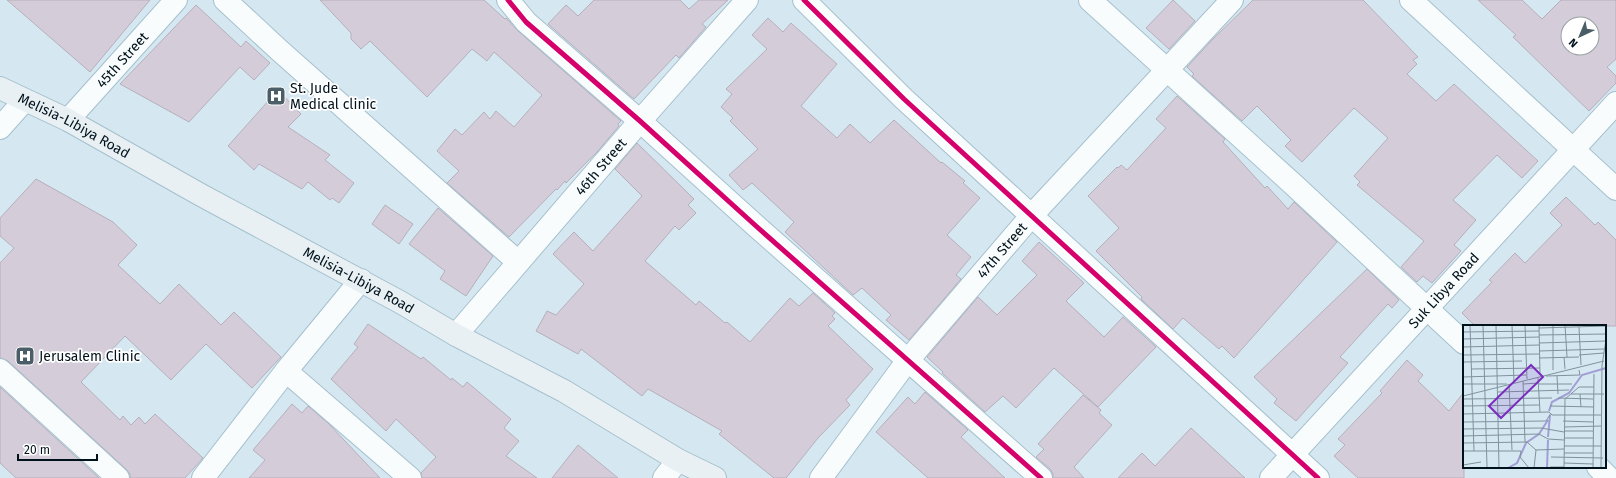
<svg xmlns="http://www.w3.org/2000/svg" width="1616" height="478" viewBox="0 0 1616 478" font-family="'Fira Sans',sans-serif">
	<style>
		.building { fill: #d4cdd9; stroke: #b6afbb; fill-rule: evenodd }
		.lines { fill: none; stroke-linecap: round; stroke-linejoin: round }
		.minor-casing { stroke: #a5c0cd; stroke-width: 24 }
		.secondary-casing { stroke: #a5c0cd; stroke-width: 24 }
		.minor { stroke: #f9fcfd; stroke-width: 22 }
		.secondary { stroke: #e9f0f4; stroke-width: 22 }
		.cycleway-casing { stroke: #fff; stroke-width: 8 }
		.cycleway { stroke: #d6006c; stroke-width: 5 }
		.labels { text-anchor: middle; dominant-baseline: central; stroke-width: 3.5; stroke-linejoin: round; paint-order: stroke }
		.street-label { font-size: 14px; fill: #00121b; stroke: #fff }
		.poi-label { font-size: 14px; fill: #00121b; stroke: #fff; text-anchor: start }
		.inset-river { fill: none; stroke: #a19ed5; stroke-width: 2 }
		.inset-road { fill: none; stroke: #80929c; stroke-width: 1 }
		.view { fill: #7b2cbf; fill-opacity: 0.15; stroke: #7b2cbf; stroke-width: 2 }
		.inset-edge { fill: none; stroke: #00121b; stroke-width: 2 }
	</style>
	<rect width="100%" height="100%" fill="#d5e8f2"/>
	<!-- building -->
	<g class="building">
		<path d="M7 0H150L90 72Z"/>
		<path d="M320 0H484L505 19 506 18 518 31 621 121 618 124 619 126 597 152 566 183 565 181 557 190 556 189 509 237 447 183 459 171 437 151 455 129 462 135 484 112 490 119 496 111 514 127 542 95 494 52 487 61 472 49 427 97 370 41 361 49 351 39V33Z"/>
		<path d="M594 0H680L689 9 699 0H728L702 24 706 27 679 58 676 55 634 99 548 24 566 5 578 16Z"/>
		<path d="M1173 0 1195 21 1169 49 1146 28Z"/>
		<path d="M1253 0H1363L1418 57 1413 60 1417 64 1407 74 1436 101 1454 84 1538 161 1522 178 1497 155 1453 200 1476 220 1454 245 1461 251 1432 283 1423 276 1417 282 1401 267 1424 241 1357 185 1360 182 1354 176 1388 138 1354 108 1302 162 1285 146 1291 140 1257 106 1242 121 1192 76 1194 74 1187 67 1213 39Z"/>
		<path d="M1478 0H1522L1542 19 1561 0H1616V59L1607 67 1616 76V83L1589 111 1513 37 1516 35ZM1568 24H1592V48H1568Z"/>
		<path d="M196 5 241 47 246 41 270 63 254 80 240 67 189 122 120 84Z"/>
		<path d="M768 18 783 32 791 23 837 64 801 106 837 138 850 124 870 143 894 120 941 163 942 162 965 181 963 183 980 198 947 235 971 257 956 275 961 279 909 340 886 320 891 315 862 288 853 295 785 232 794 222 752 183 743 190 729 175 758 149 730 121 733 118 721 107 732 94 726 89 767 49 752 35Z"/>
		<path d="M278 90 301 114 288 127 330 155 325 160 354 183 339 203 332 198 330 200 308 182 302 189 259 164 254 170 228 146Z"/>
		<path d="M1177 96 1225 139 1223 142 1265 188 1267 186 1288 209 1294 202 1337 242 1234 358 1222 346 1219 349 1183 318 1173 329 1141 299 1142 297 1096 251 1119 228 1088 196 1117 167 1118 168 1121 165 1127 170 1166 128 1156 119Z"/>
		<path d="M637 143 694 199 688 205 696 213 679 230 675 226 645 261 696 305 699 301 725 323 727 322 750 342 790 298 799 306 813 293 835 313 832 316 835 319 828 326 873 369 846 400 850 405 818 438 786 478H774L719 434 722 431 648 389 642 396 581 349 578 354 536 331 547 311 556 315 584 284 553 254 574 232 593 251 642 196 615 169Z"/>
		<path d="M36 179 113 222 137 245 118 265 160 304 179 284 221 325 234 312 281 357 252 388 206 344 171 380 125 336 81 382 120 420 123 416 131 425 139 417 145 424 155 414 203 458 185 478H130V474L126 469 8 361 0 358V263L14 248 0 236V218Z"/>
		<path d="M1566 197 1595 225 1598 222 1616 240V326H1475L1462 313 1492 282 1489 280 1515 253 1525 263 1562 225 1550 213Z"/>
		<path d="M385 205 413 224 399 244 372 224Z"/>
		<path d="M438 208 493 256 466 296 440 279 445 271 409 244Z"/>
		<path d="M1039 242 1084 283 1066 301 1104 337 1123 317 1156 347 1098 407 1054 368 1016 408 1003 396 985 412 942 373 943 372 927 357 978 297 997 315 1037 275 1022 261Z"/>
		<path d="M1367 269 1399 300 1392 308 1388 304 1340 357 1348 363 1296 421 1274 403 1277 399 1254 377Z"/>
		<path d="M368 324 421 359 423 357 451 380 452 378 463 387 467 382 511 419 504 428 519 441 506 456 537 478H422L421 473 436 457 396 419 386 431 331 379 358 347 354 344Z"/>
		<path d="M1407 360 1423 375 1418 381 1449 411 1464 392V478H1358L1334 456 1345 445 1338 439 1382 393 1380 391Z"/>
		<path d="M0 387 99 478H16L0 463Z"/>
		<path d="M925 392 968 430 961 437 1005 478H928L876 432 908 397 915 404Z"/>
		<path d="M1083 395 1101 410 1099 413 1112 425 1074 467 1084 478H1053V474L1050 469 1036 457 1044 449 1038 444Z"/>
		<path d="M292 404 302 413 308 406 328 423 380 478H249L265 460 253 450Z"/>
		<path d="M1191 428 1245 478H1118L1142 453 1155 466Z"/>
		<path d="M578 445 618 478H552Z"/>
	</g>
	<g class="lines">
		<!-- minor casing -->
		<g class="minor-casing">
			<g id="minor">
				<path d="M225 0 279 50 518 262"/>
				<path d="M508 0 526 22 640 121 756 226 1041 478"/>
				<path d="M804 0 904 99 1318 478"/>
				<path d="M1090 0 1295 186 1464 343"/>
				<path d="M1411 0 1616 189"/>
				<path id="s1" d="M68 120 176 0"/>
				<path d="M0 128 24 101"/>
				<path id="s2" d="M456 335 640 121 747 0"/>
				<path d="M0 370 118 478"/>
				<path d="M286 371 410 478"/>
				<path d="M1598 467 1609 478"/>
				<path d="M203 478 286 371 361 280"/>
				<path d="M664 478 678 460"/>
				<path id="s3" d="M821 478 908 360 1032 215 1232 0"/>
				<path id="s4" d="M1271 478 1616 103"/>
			</g>
		</g>
		<!-- secondary casing -->
		<g class="secondary-casing">
			<g id="secondary">
				<path id="s5" d="M0 88 68 120 201 195 400 302 456 335 564 391 678 460 715 478"/>
			</g>
		</g>
		<!-- minor -->
		<use href="#minor" class="minor"/>
		<!-- secondary -->
		<use href="#secondary" class="secondary"/>
		<!-- cycleway casing -->
		<g class="cycleway-casing">
			<g id="cycleway">
				<path d="M508 0 526 22 640 121 756 226 1041 478"/>
				<path d="M804 0 904 99 1318 478"/>
			</g>
		</g>
		<!-- cycleway -->
		<use href="#cycleway" class="cycleway"/>
	</g>
	<!-- icons -->
	<defs>
		<g id="hospital-square" transform="scale(1)"><rect x="-9" y="-9" width="18" height="18" rx="4" fill="#4b5d66" stroke="#fff"/><path d="M-5-5h3v3.5h4V-5h3V5h-3V1.5h-4V5h-3Z" fill="#fff"/></g>
	</defs>
	<g fill-rule="evenodd">
		<use href="#hospital-square" x="276" y="96"/>
		<use href="#hospital-square" x="25" y="356"/>
	</g>
	<g class="labels">
		<!-- street labels -->
		<g class="street-label">
			<text stroke="none"><textPath href="#s1" startOffset="81">45th Street</textPath></text>
			<text stroke="none"><textPath href="#s5" startOffset="83">Melisia-Libiya Road</textPath></text>
			<text stroke="none"><textPath href="#s2" startOffset="222">46th Street</textPath></text>
			<text stroke="none"><textPath href="#s3" startOffset="291">47th Street</textPath></text>
			<text stroke="none"><textPath href="#s5" startOffset="407">Melisia-Libiya Road</textPath></text>
			<text stroke="none"><textPath href="#s4" startOffset="255">Suk Libya Road</textPath></text>
		</g>
		<!-- poi labels -->
		<g class="poi-label">
			<text x="290" y="88">St. Jude<tspan x="290" dy="16">Medical clinic</tspan></text>
			<text x="39" y="356">Jerusalem Clinic</text>
		</g>
	</g>
	<!-- overview -->
	<g transform="translate(1463 325)">
		<rect width="143" height="143" fill="#d5e8f2"/>
		<path class="inset-river" d="M86 86 89 77 106 68 119 50 143 43M85 112 87 90M45 143 54 138 63 118 76 109 85 95M84 143 85 115"/>
		<path class="inset-road" d="M7 0 11 126M20 0 24 142M33 0 36 143M49 0 51 58M62 0 64 54M76 0 77 50M90 0V45M102 0 104 32M116 2 118 40M76 3 143 1M0 7 76 6M76 10 143 9M0 14 76 12M76 18 143 16M0 22 76 20M76 26 141 24M0 30 76 29M116 30 141 28M101 32 102 44M76 33 116 32M0 37 59 36M8 44 77 43M83 51 117 50 116 45M94 51 95 69M0 52 63 50M75 53 77 87M60 56 62 117M0 59H44M60 59 76 58M76 59H109M46 60 49 125M35 67 106 65M108 69H141M117 69 118 82M0 71 141 36M95 73 130 74M0 74 89 73M0 81 76 80M87 81 131 82M0 89 86 87 89 90H139M100 96 130 97M0 97 83 96 88 88M101 102 139 101M0 104 78 103 101 107M101 106H130M0 111 76 109 85 114 101 115M101 113H130M0 118 64 117 73 125 71 143M101 121H138M73 125 101 124M0 126H58L57 132 66 143M101 128H130M88 132 140 133M101 138 130 139M0 140 18 137M87 142H101M101 143 102 74 116 62H131M130 143 131 49M138 143 139 40 143 15"/>
		<path class="view" d="M68 40 80 52 38 93 26 81Z"/>
		<rect width="143" height="143" class="inset-edge"/>
	</g>
	<!-- north arrow -->
	<g transform="translate(1580 36) rotate(224)"><circle r="19" fill="#ffffff" stroke="#99a0a4"/>
	<path d="M0-3L7 15L0 10L-7 15Z" fill="#4b5d66"/>
	<text y="-6" font-size="11" font-weight="bold" text-anchor="middle" fill="#00121b">N</text>
	</g>
	<!-- scale -->
	<path d="M18 454v6h79v-6" fill="none" stroke="#00121b" stroke-width="2"/>
	<text x="24" y="454" font-size="12" fill="#00121b" stroke="#ffffff" stroke-width="3" paint-order="stroke">20 m</text>
</svg>
